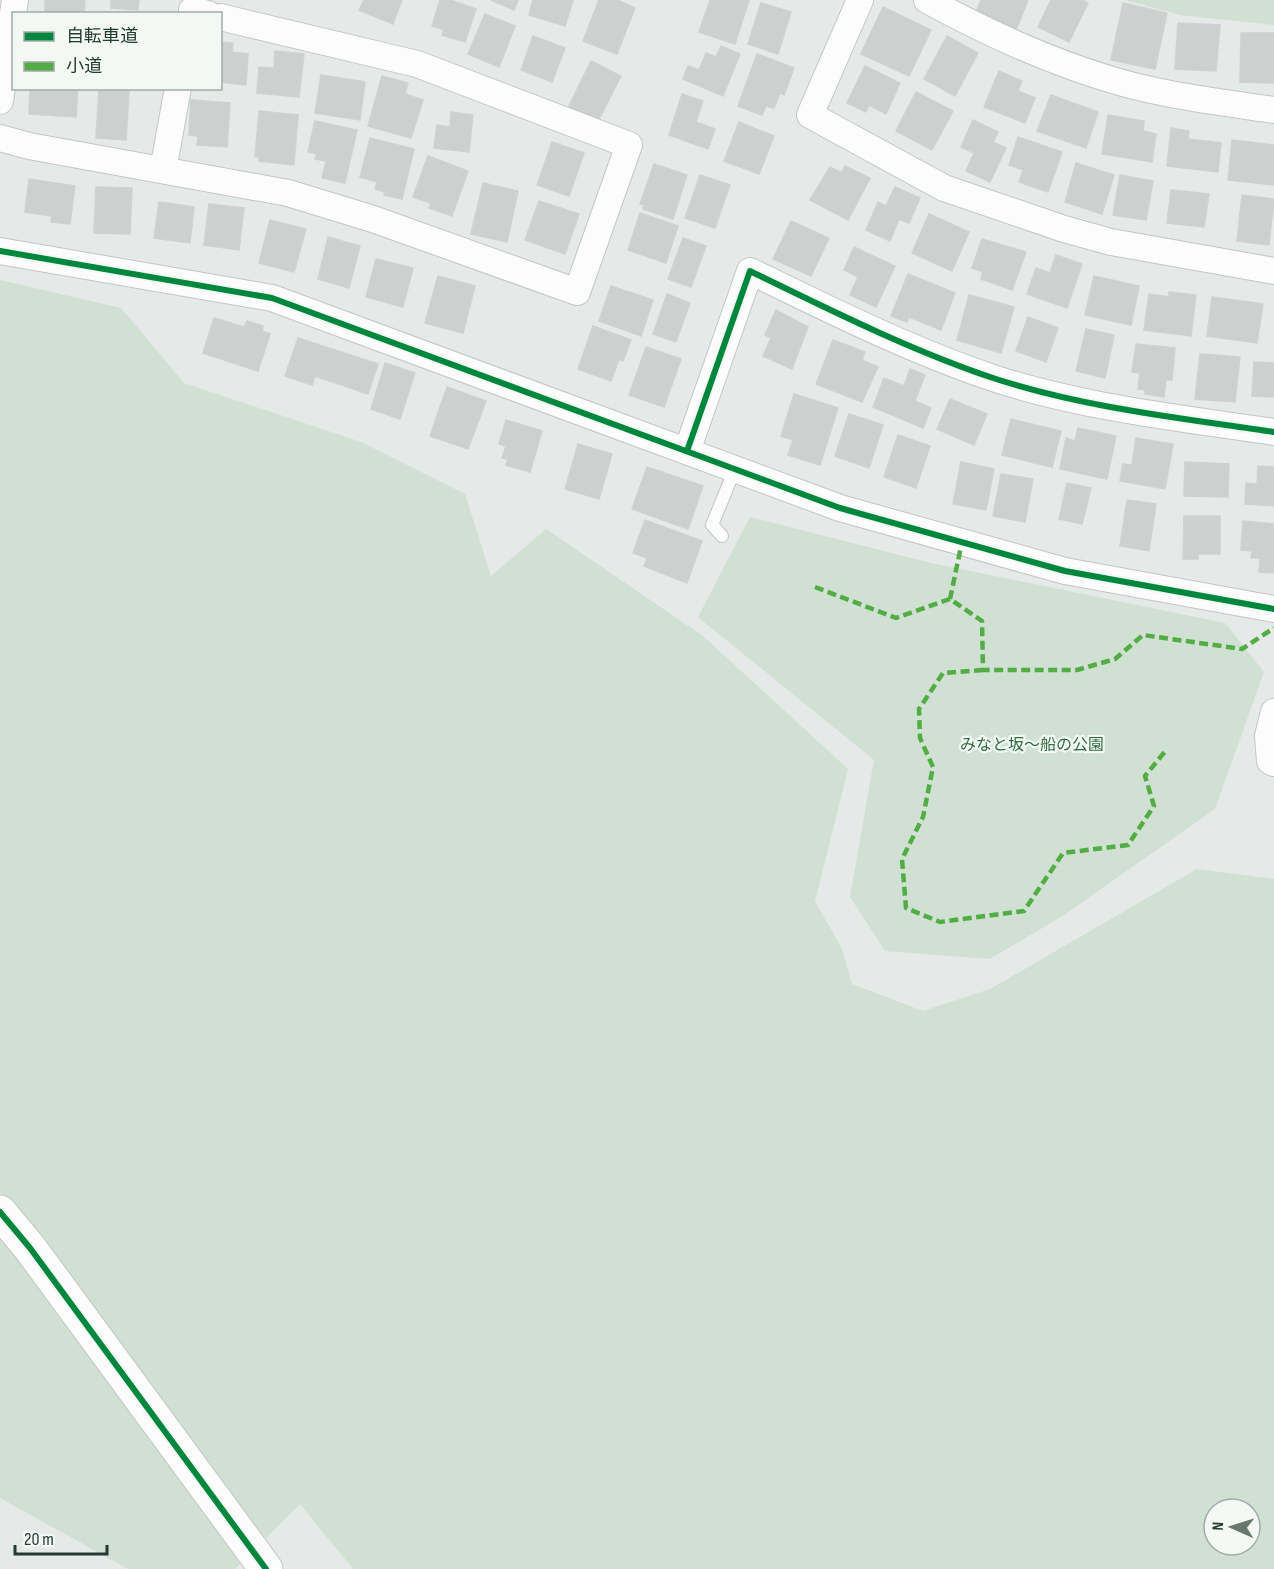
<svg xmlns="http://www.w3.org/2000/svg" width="1274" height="1569" viewBox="0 0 1274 1569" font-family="'Sofia Sans Condensed','Noto Sans JP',sans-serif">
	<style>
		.green { fill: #d0e1d3; fill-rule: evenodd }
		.building { fill: #ccd0ce; stroke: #ced2d0; stroke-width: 1.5 }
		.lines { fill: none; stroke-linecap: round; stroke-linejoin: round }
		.lane-casing { stroke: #c2c6c4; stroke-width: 14 }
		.street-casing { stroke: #c2c6c4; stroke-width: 28 }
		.secondary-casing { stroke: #c0c7c4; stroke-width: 35 }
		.lane { stroke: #fbfcfb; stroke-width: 12 }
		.street { stroke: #fbfcfb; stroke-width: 26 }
		.secondary { stroke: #fbfcfb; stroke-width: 33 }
		.quiet { stroke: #53ac45; stroke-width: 4.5; stroke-dasharray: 9 4.5; stroke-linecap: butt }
		.cycleway-casing { stroke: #f3f8f5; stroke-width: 10 }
		.cycleway { stroke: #00873e; stroke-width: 6 }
		.labels { text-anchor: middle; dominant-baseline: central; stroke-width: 4.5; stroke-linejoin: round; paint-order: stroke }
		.park-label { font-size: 16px; fill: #336d43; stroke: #f3f8f5 }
	</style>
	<rect width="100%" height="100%" fill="#e5e9e7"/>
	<!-- green -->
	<g class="green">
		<path d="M1125 0H1274V25L1180 15Z"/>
		<path d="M0 280 121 308 184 383 361 442 465 494 491 576 546 529 703 636 848 769 815 901 842 949 852 984 923 1011 990 989 1197 869 1274 879V1569H353L300 1504 235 1569H128L0 1498ZM1214 1509H1250V1545H1214Z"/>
		<path d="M750 517 931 563 1225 623 1264 672 1215 809 1064 915 990 959 885 951 850 897 874 760 698 617Z"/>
	</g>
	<!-- building -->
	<g class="building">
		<path d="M45 0H85L84 14H45Z"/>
		<path d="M111 0H139L138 10 111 8Z"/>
		<path d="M364 0H402L393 24 359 10Z"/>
		<path d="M440 0H450L476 9 465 42 442 35 444 30 432 26Z"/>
		<path d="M491 0H518L514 10Z"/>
		<path d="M533 0H573L565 26 529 15Z"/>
		<path d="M599 0H617L635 8 617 54 583 41Z"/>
		<path d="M710 0H749L735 44 699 32Z"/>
		<path d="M981 0H1028L1016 30 975 14Z"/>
		<path d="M1051 0H1082L1088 3 1069 42 1038 27Z"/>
		<path d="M761 3 791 12 778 54 748 44Z"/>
		<path d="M1123 3 1167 13 1155 69 1111 60Z"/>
		<path d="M883 7 931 30 909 76 861 54Z"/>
		<path d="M485 14 515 26 499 67 468 54Z"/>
		<path d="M1178 23 1220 25 1216 71 1175 69Z"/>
		<path d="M1241 33H1274V83L1240 82Z"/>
		<path d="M533 36 565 48 552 82 521 70Z"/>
		<path d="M947 36 978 53 955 96 924 79Z"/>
		<path d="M220 42 233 43 232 52 248 54 246 85 220 82Z"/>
		<path d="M721 46 740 54 723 96 683 79 688 66 699 70 706 53 716 57Z"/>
		<path d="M275 51 304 54 299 97 257 93 259 67 274 68Z"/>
		<path d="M757 54 794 68 784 95 780 93 774 108 766 106 762 115 738 106Z"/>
		<path d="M591 61 621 76 597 123 568 108Z"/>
		<path d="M865 66 900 83 886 114 869 105 866 112 847 103Z"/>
		<path d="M999 71 1022 81 1018 91 1035 98 1025 123 984 107Z"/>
		<path d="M321 75 365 82 360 120 315 113Z"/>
		<path d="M382 76 408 83 405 94 423 100 411 138 368 126Z"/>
		<path d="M30 88H78L76 117 29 114Z"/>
		<path d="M99 89 129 91 126 140 96 138Z"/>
		<path d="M916 92 953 111 932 150 896 131Z"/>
		<path d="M682 94 703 101 696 122 715 129 708 149 669 135Z"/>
		<path d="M1051 95 1098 112 1086 148 1037 131Z"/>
		<path d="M191 100 230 103 227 147 197 145 198 136 189 135Z"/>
		<path d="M259 111 298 115 294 165 259 161V157H255Z"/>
		<path d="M451 112 473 115 469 152 434 148 437 125 450 127Z"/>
		<path d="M1108 115 1144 121 1143 131 1156 134 1152 162 1102 154Z"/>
		<path d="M973 120 998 132 993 142 1006 148 990 182 966 171 974 153 961 147Z"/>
		<path d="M315 121 357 130 345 183 322 178 326 161 315 159 317 154 308 152Z"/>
		<path d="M739 122 774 136 759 174 724 161Z"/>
		<path d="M1171 128 1189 131 1188 139 1221 143 1218 172 1167 166Z"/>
		<path d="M1018 137 1062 152 1048 192 1019 182 1023 170 1009 165Z"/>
		<path d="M370 138 414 149 402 199 384 195 385 192 375 189 377 182 360 177Z"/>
		<path d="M1232 140 1274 145V185L1228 180Z"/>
		<path d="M552 142 584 153 569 196 537 185Z"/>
		<path d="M428 156 468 171 452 216 429 208 431 203 413 197Z"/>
		<path d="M1076 163 1114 175 1102 214 1065 202Z"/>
		<path d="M654 164 687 175 673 219 643 209 644 205 640 204Z"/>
		<path d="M845 166 870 178 848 220 810 200 830 167 842 173Z"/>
		<path d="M700 175 730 185 715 228 685 218Z"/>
		<path d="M1120 175 1153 181 1146 220 1113 215Z"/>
		<path d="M29 179 75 186 70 224 51 222 52 216 25 212Z"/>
		<path d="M483 183 518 191 507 242 471 234Z"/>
		<path d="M96 187 132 188 130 234 94 233Z"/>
		<path d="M895 187 920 198 909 223 899 219 890 241 866 230 878 202 886 206Z"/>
		<path d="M1171 190 1209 194 1204 227 1167 223Z"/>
		<path d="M1242 195 1274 199 1269 245 1237 241Z"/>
		<path d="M539 201 579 214 565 254 525 240Z"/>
		<path d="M159 202 194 207 190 243 154 238Z"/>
		<path d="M209 204 244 208 239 250 204 245Z"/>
		<path d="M640 213 678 226 666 263 628 250Z"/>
		<path d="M929 214 969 232 952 271 912 253Z"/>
		<path d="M270 220 306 229 294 272 259 263Z"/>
		<path d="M791 221 829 238 811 276 773 259Z"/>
		<path d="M328 237 360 246 349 288 318 279Z"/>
		<path d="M683 238 706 246 691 287 668 279Z"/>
		<path d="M982 239 1026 252 1012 290 981 279 983 272 972 268Z"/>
		<path d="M854 247 895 266 876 307 850 295 858 277 844 270Z"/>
		<path d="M1056 255 1082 264 1067 308 1027 294 1036 268 1050 273Z"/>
		<path d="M376 259 413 268 403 307 366 297Z"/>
		<path d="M908 274 955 293 941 330 909 317 907 322 891 316Z"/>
		<path d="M438 276 475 286 463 333 425 323Z"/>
		<path d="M1094 276 1139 286 1131 325 1085 315Z"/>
		<path d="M611 286 653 300 641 336 599 321Z"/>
		<path d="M1169 292 1196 295 1191 336 1144 330 1149 294 1169 297Z"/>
		<path d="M667 294 690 303 676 342 653 334Z"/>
		<path d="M969 295 1014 307 1001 353 957 340Z"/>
		<path d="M1212 297 1263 304 1257 343 1207 336Z"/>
		<path d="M776 310 808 327 792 369 763 356 771 338 765 335Z"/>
		<path d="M1028 317 1058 328 1046 362 1016 351Z"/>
		<path d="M214 318 244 327 247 321 263 326 262 331 270 334 258 371 203 353Z"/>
		<path d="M593 326 631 340 623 361 619 359 611 381 578 369Z"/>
		<path d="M1086 329 1114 335 1105 378 1076 371Z"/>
		<path d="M298 338 378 364 368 394 315 376 312 385 285 376Z"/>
		<path d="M833 340 865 352 862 360 878 367 862 402 816 384Z"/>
		<path d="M1136 344 1175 348 1172 380H1166L1164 397 1145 394V390L1138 389 1140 373 1132 372Z"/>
		<path d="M646 347 681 359 664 407 629 395Z"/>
		<path d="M1200 354 1240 357 1235 402 1195 399Z"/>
		<path d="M1254 362 1274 363V397L1252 396Z"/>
		<path d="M385 363 415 373 400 419 371 409Z"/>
		<path d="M910 369 925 375 915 401 931 408 923 428 873 407 884 378 904 386Z"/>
		<path d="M447 387 486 401 468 449 430 436Z"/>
		<path d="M794 394 838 408 820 465 788 455 793 440 781 436Z"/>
		<path d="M950 399 987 414 974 445 937 429Z"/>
		<path d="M849 414 883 425 869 468 835 456Z"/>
		<path d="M1011 419 1061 431 1052 467 1002 455Z"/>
		<path d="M506 420 542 431 530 472 506 465 508 459 502 458 506 446 499 444Z"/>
		<path d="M1078 428 1116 436 1107 479 1060 469 1066 438 1075 441Z"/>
		<path d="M898 435 930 446 916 488 884 477Z"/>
		<path d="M1136 438 1173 444 1165 489 1120 481 1123 464 1132 465Z"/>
		<path d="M578 444 612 454 599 499 565 489Z"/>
		<path d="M961 462 994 469 986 510 953 504Z"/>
		<path d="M1185 462 1229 464 1228 497 1184 496Z"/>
		<path d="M1258 466 1274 467V506L1245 504 1246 483 1257 484Z"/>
		<path d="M647 467 703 486 688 529 632 509Z"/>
		<path d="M1001 474 1033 479 1025 522 993 516Z"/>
		<path d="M1067 483 1091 488 1082 524 1059 519Z"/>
		<path d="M1127 500 1156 504 1149 551 1120 546Z"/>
		<path d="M1184 516H1220V554H1198V559H1183Z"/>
		<path d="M645 520 702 541 687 583 644 566 647 558 633 553Z"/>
		<path d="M1243 521 1274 524V573L1259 572 1260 558H1251L1252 551 1241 550Z"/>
	</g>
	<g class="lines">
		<!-- lane casing -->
		<g class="lane-casing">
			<path id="lane" d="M722 536 712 525 735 469"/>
		</g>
		<!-- street casing -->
		<g class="street-casing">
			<g id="street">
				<path d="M860 0 810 115 944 188 1064 229 1111 242 1274 271"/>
				<path d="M927 0C991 35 1059 66 1130 85 1177 97 1226 103 1274 110"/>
				<path d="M192 10 208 14"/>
				<path d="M0 101 15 0"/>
				<path d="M0 138 29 146 288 193 373 219 577 292 629 145 417 64 220 17"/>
				<path d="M163 170 178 88"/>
				<path d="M0 251 272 298 840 508 1065 571 1274 609"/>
				<path d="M687 451 750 271C830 310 912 351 996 379 1086 408 1181 418 1274 432"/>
				<path d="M1274 712 1268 736 1270 761 1274 763"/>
			</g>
		</g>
		<!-- secondary casing -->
		<g class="secondary-casing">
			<path id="secondary" d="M0 1212 30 1248 266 1569"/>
		</g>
		<!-- lane -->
		<use href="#lane" class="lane"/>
		<!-- street -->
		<use href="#street" class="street"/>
		<!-- secondary -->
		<use href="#secondary" class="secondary"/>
		<!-- quiet -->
		<g class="quiet">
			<path d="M815 587 896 618 950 599 982 621 983 670H1077L1115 659 1143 635 1242 649 1274 628"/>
			<path d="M950 599 962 542"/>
			<path d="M983 670 943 673 919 709 920 738 933 767 923 817 902 859 906 908 940 922 1024 911 1063 853 1128 845 1154 806 1145 776 1167 749"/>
		</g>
		<!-- cycleway casing -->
		<g class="cycleway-casing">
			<g id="cycleway">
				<path d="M0 251 272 298 840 508 1065 571 1274 609"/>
				<path d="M687 451 750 271C830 310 912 351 996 379 1086 408 1181 418 1274 432"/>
				<path d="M0 1212 30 1248 266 1569"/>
			</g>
		</g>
		<!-- cycleway -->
		<use href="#cycleway" class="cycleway"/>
	</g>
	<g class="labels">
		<!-- park labels -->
		<g class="park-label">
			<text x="1032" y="745">みなと坂〜船の公園</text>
		</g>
	</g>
	<!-- legend -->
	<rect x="12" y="12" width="210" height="78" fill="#f3f8f5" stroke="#a0aca7" stroke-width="1.5"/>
	<rect x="24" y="32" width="30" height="9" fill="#00873e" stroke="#a0aca7" stroke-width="1.5"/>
	<text x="66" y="42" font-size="18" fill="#243b32">自転車道</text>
	<rect x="24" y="62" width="30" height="9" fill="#53ac45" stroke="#a0aca7" stroke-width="1.5"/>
	<text x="66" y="72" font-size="18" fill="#243b32">小道</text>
	<!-- north arrow -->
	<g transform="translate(1232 1527) rotate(273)"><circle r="28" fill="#f3f8f5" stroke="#a0aca7" stroke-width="1.5"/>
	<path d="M0-4.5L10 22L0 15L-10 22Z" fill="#687871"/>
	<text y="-9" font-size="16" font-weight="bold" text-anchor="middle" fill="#243b32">N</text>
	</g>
	<!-- scale -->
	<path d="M15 1545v9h92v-9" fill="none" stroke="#243b32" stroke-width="3"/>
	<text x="24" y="1545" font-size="18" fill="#243b32" stroke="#f3f8f5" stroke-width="4.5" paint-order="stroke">20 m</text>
</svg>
